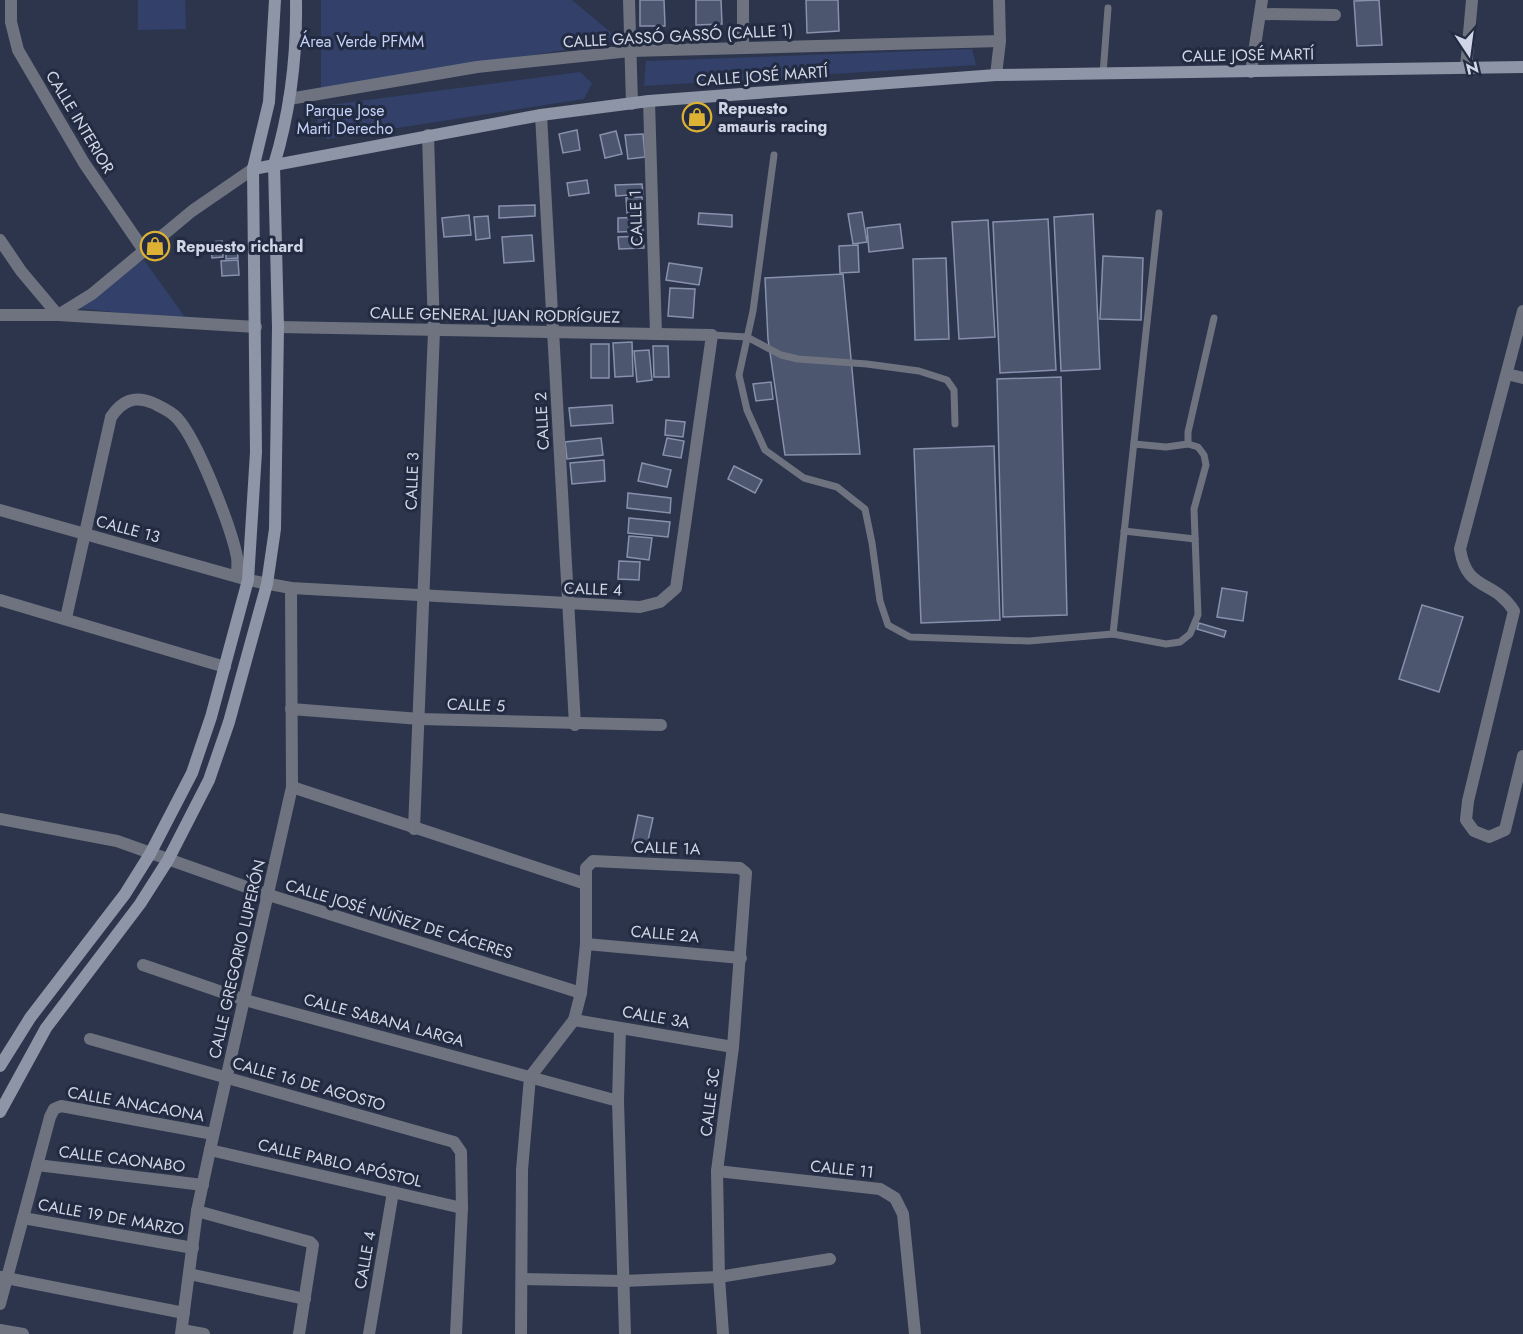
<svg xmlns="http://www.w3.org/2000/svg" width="1523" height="1334" viewBox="0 0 1523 1334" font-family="Jost,sans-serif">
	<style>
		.green { fill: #32406a }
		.building { fill: #4c566f; stroke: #8791ad; stroke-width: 1.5 }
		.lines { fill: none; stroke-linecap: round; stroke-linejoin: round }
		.service { stroke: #6e737f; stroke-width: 7 }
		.minor { stroke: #6e737f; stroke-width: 12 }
		.tertiary { stroke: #6e737f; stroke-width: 12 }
		.secondary { stroke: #8d95a7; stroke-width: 12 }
		.labels { text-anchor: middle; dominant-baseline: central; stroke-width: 6; stroke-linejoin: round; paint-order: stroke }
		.street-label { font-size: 16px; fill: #d0d6e5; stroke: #222b41 }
		.park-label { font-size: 16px; fill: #c4d2f7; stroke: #222b41 }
		.poi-label { font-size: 16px; font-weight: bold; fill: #d0d6e5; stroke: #222b41; text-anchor: start }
	</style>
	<rect width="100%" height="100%" fill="#2c354c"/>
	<!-- green -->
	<g class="green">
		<path d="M138 0H185L186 29 138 30Z"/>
		<path d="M321 0H572L621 41 321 89Z"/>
		<path d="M972 49 976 65 644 86 646 61Z"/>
		<path d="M580 72 592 83 584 99 327 139 316 125 322 106Z"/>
		<path d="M144 260 187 320 76 308 135 266Z"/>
	</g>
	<!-- building -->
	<g class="building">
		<path d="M640 0H664L665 26H640Z"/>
		<path d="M696 0H721L722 24 696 25Z"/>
		<path d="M806 0H838L839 31 807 33Z"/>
		<path d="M1379 0 1382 45 1357 46 1354 1Z"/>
		<path d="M577 130 580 150 563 153 559 134Z"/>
		<path d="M616 131 622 154 605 158 600 135Z"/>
		<path d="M643 134 645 157 628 159 625 135Z"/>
		<path d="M587 180 589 193 569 196 567 183Z"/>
		<path d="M642 184 643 194 616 196 615 185Z"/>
		<path d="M642 197 643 212 627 213 626 198Z"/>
		<path d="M535 205V216L499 218V206Z"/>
		<path d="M862 212 867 242 853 244 848 214Z"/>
		<path d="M699 213 732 215V227L698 224Z"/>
		<path d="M1093 214 1100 369 1061 371 1054 217Z"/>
		<path d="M469 215 471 235 444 237 442 218Z"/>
		<path d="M488 216 490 238 476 240 474 217Z"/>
		<path d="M643 217V231L618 232V218Z"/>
		<path d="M1048 219 1056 370 1000 373 993 222Z"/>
		<path d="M988 220 995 337 959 339 952 222Z"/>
		<path d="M900 224 903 248 869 252 867 228Z"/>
		<path d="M532 235 534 261 504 263 502 237Z"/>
		<path d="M643 236 644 248 619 249 618 237Z"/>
		<path d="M222 241 223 257 212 258 211 242Z"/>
		<path d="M858 245 859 272 840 273 839 246Z"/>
		<path d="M237 246 238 258 226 259V247Z"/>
		<path d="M1103 256 1143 258 1141 320 1100 319Z"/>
		<path d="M946 258 949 339 915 340 913 259Z"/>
		<path d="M238 260 239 275 222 276 221 261Z"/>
		<path d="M669 263 702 268 699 285 666 280Z"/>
		<path d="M843 274 860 454 785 455 768 339 765 278Z"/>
		<path d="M670 288 695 289 693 318 668 316Z"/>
		<path d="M632 342 633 376 615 377 613 343Z"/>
		<rect x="591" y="344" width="18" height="34"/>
		<path d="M653 346H668L669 377H654Z"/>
		<path d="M649 350 652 380 637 382 634 351Z"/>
		<path d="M1061 377 1067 615 1003 617 997 379Z"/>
		<path d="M771 382 773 399 756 401 753 384Z"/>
		<path d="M612 405 613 423 571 426 569 408Z"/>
		<path d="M666 420 685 422 683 437 665 435Z"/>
		<path d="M601 438 603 455 567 459 565 442Z"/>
		<path d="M667 438 684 441 681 458 663 455Z"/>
		<path d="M994 446 1000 620 921 623 914 449Z"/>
		<path d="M604 460 605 481 572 484 570 463Z"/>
		<path d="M642 463 671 470 667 487 638 481Z"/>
		<path d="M734 466 762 480 755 493 728 479Z"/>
		<path d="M628 493 671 498 670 513 627 508Z"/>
		<path d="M629 518 670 522 668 537 628 533Z"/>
		<path d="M629 536 652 538 649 560 627 557Z"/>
		<path d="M619 561 640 562 639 580 618 579Z"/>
		<path d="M1222 588 1247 592 1243 621 1217 617Z"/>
		<path d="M1422 605 1463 617 1439 692 1399 679Z"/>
		<path d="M1199 623 1226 631 1224 637 1197 629Z"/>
		<path d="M638 815 653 818 647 845 632 843Z"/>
	</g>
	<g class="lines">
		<!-- service -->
		<g class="service">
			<path d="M1103 74 1108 8"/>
			<path d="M774 155 753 311 739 375 747 410 765 450 804 478 837 487 865 509 872 543 880 601 888 625 910 637 1029 641 1113 634 1166 644 1180 642 1190 634 1198 615 1194 509 1206 465 1204 455 1198 447 1188 444V432L1214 318"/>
			<path d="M712 335 747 337 781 355 798 359 867 364 919 371 947 380 954 390 955 424"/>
			<path d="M1134 444 1166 447 1188 444"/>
			<path d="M1124 531 1195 539"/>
			<path d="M1113 634 1159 213"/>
		</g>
		<!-- minor -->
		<g class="minor">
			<path d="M11 0V22L18 50 84 163 145 252"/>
			<path d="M629 0 632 104"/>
			<path d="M743 0V47"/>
			<path d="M1261 14 1335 15"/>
			<path d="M1466 67 1472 0"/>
			<path d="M1251 72 1262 0"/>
			<path d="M996 75 1000 41 999 0"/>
			<path d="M289 99 477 67 630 51 1000 41"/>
			<path d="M649 101 656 334"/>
			<path d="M541 115 575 725"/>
			<path d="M0 240 21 271 58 315 256 327"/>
			<path d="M1523 311 1460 549C1467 593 1493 578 1514 611L1468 801 1466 820 1474 831 1489 837 1505 830 1523 756"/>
			<path d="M1507 374 1523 378"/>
			<path d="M0 510 248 580 291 588 640 607 660 602 676 588 712 335 278 327"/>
			<path d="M0 600 225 667"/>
			<path d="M66 618 111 417C122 401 134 395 153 403 161 407 171 411 177 418 197 439 231 527 237 557 238 563 237 570 237 576"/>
			<path d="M291 709 420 719 661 725"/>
			<path d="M292 787 586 884"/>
			<path d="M0 819 117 841 269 895 581 993"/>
			<path d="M414 829 434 331 428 135"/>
			<path d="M586 944 741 958"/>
			<path d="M143 965 245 1000 618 1101"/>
			<path d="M574 1020 733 1047"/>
			<path d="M620 1028 618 1101 625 1334"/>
			<path d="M90 1039 454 1142 461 1152 462 1208 456 1334"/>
			<path d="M210 1150 462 1208"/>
			<path d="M37 1165 203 1185"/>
			<path d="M717 1171 880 1189 895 1198 903 1214 915 1334"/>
			<path d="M197 1211 310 1242 313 1245 299 1334"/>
			<path d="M23 1218 193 1248"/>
			<path d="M189 1274 305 1299"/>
			<path d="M1 1277 184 1313"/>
			<path d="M522 1279 623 1281 719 1277 830 1259"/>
			<path d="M0 1304 50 1117 54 1109 61 1106 213 1134"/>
			<path d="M0 1330 23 1334"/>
			<path d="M182 1330 204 1334"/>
			<path d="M181 1334 197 1211 210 1150 292 787 291 588"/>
			<path d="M369 1334 393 1192"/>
			<path d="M521 1334 522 1170 530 1077 574 1020 581 993 586 944V868L593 861 740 868 746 873 733 1047 717 1171 719 1277 723 1334"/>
		</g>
		<!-- tertiary -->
		<path class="tertiary" d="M0 315H58L92 294 192 211 253 169"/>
		<!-- secondary -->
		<g class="secondary">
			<path d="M253 169 541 115 649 101 996 75 1523 67"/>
			<path d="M0 1066 30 1018 125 894 150 854 192 773 211 717 248 580 256 452 253 169 269 102 275 0"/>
			<path d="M0 1112 46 1028 140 904 168 860 209 780 229 722 267 584 275 529 278 327 274 165C290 112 297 55 296 0"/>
		</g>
	</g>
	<!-- icons -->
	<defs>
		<g id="shop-ring" transform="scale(1.5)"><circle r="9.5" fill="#222b41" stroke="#ddb133" stroke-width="1.5"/><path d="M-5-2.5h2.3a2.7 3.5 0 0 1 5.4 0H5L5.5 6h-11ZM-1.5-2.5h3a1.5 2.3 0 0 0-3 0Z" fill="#ddb133"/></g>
	</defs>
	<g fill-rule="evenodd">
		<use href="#shop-ring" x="697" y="117"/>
		<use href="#shop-ring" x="155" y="246"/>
	</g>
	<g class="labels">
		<!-- street labels -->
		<g class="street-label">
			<text transform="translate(678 36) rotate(-3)">CALLE GASSÓ GASSÓ (CALLE 1)</text>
			<text transform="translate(1248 55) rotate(-1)">CALLE JOSÉ MARTÍ</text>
			<text transform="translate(762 76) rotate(-4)">CALLE JOSÉ MARTÍ</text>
			<text transform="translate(80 122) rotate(59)">CALLE INTERIOR</text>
			<text transform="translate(636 218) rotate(-92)">CALLE 1</text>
			<text transform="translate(495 315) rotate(1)">CALLE GENERAL JUAN RODRÍGUEZ</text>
			<text transform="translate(542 421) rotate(-93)">CALLE 2</text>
			<text transform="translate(412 481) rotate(-88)">CALLE 3</text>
			<text transform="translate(128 529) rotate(15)">CALLE 13</text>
			<text transform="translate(593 589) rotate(2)">CALLE 4</text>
			<text transform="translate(476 705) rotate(2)">CALLE 5</text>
			<text transform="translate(667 848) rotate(2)">CALLE 1A</text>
			<text transform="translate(399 919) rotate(17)">CALLE JOSÉ NÚÑEZ DE CÁCERES</text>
			<text transform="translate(665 934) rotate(5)">CALLE 2A</text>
			<text transform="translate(237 959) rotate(-77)">CALLE GREGORIO LUPERÓN</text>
			<text transform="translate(656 1017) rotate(10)">CALLE 3A</text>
			<text transform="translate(384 1020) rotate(15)">CALLE SABANA LARGA</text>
			<text transform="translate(309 1084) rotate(16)">CALLE 16 DE AGOSTO</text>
			<text transform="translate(710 1102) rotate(-83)">CALLE 3C</text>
			<text transform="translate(136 1104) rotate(10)">CALLE ANACAONA</text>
			<text transform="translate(122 1159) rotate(7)">CALLE CAONABO</text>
			<text transform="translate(340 1163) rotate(13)">CALLE PABLO APÓSTOL</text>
			<text transform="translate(842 1169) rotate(6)">CALLE 11</text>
			<text transform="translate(111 1217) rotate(10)">CALLE 19 DE MARZO</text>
			<text transform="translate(365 1260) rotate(-80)">CALLE 4</text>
		</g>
		<!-- park labels -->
		<g class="park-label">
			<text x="362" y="41">Área Verde PFMM</text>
			<text x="345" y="110">Parque Jose<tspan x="345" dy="18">Marti Derecho</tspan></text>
		</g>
		<!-- poi labels -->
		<g class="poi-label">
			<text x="718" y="108">Repuesto<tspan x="718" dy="18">amauris racing</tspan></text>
			<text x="176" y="246">Repuesto richard</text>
		</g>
	</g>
	<!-- north arrow -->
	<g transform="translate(1469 54) rotate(167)" stroke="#222b41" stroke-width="4.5" paint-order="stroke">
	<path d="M0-4.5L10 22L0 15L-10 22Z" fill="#d0d6e5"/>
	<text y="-9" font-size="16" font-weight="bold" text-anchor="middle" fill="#d0d6e5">N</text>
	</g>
</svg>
